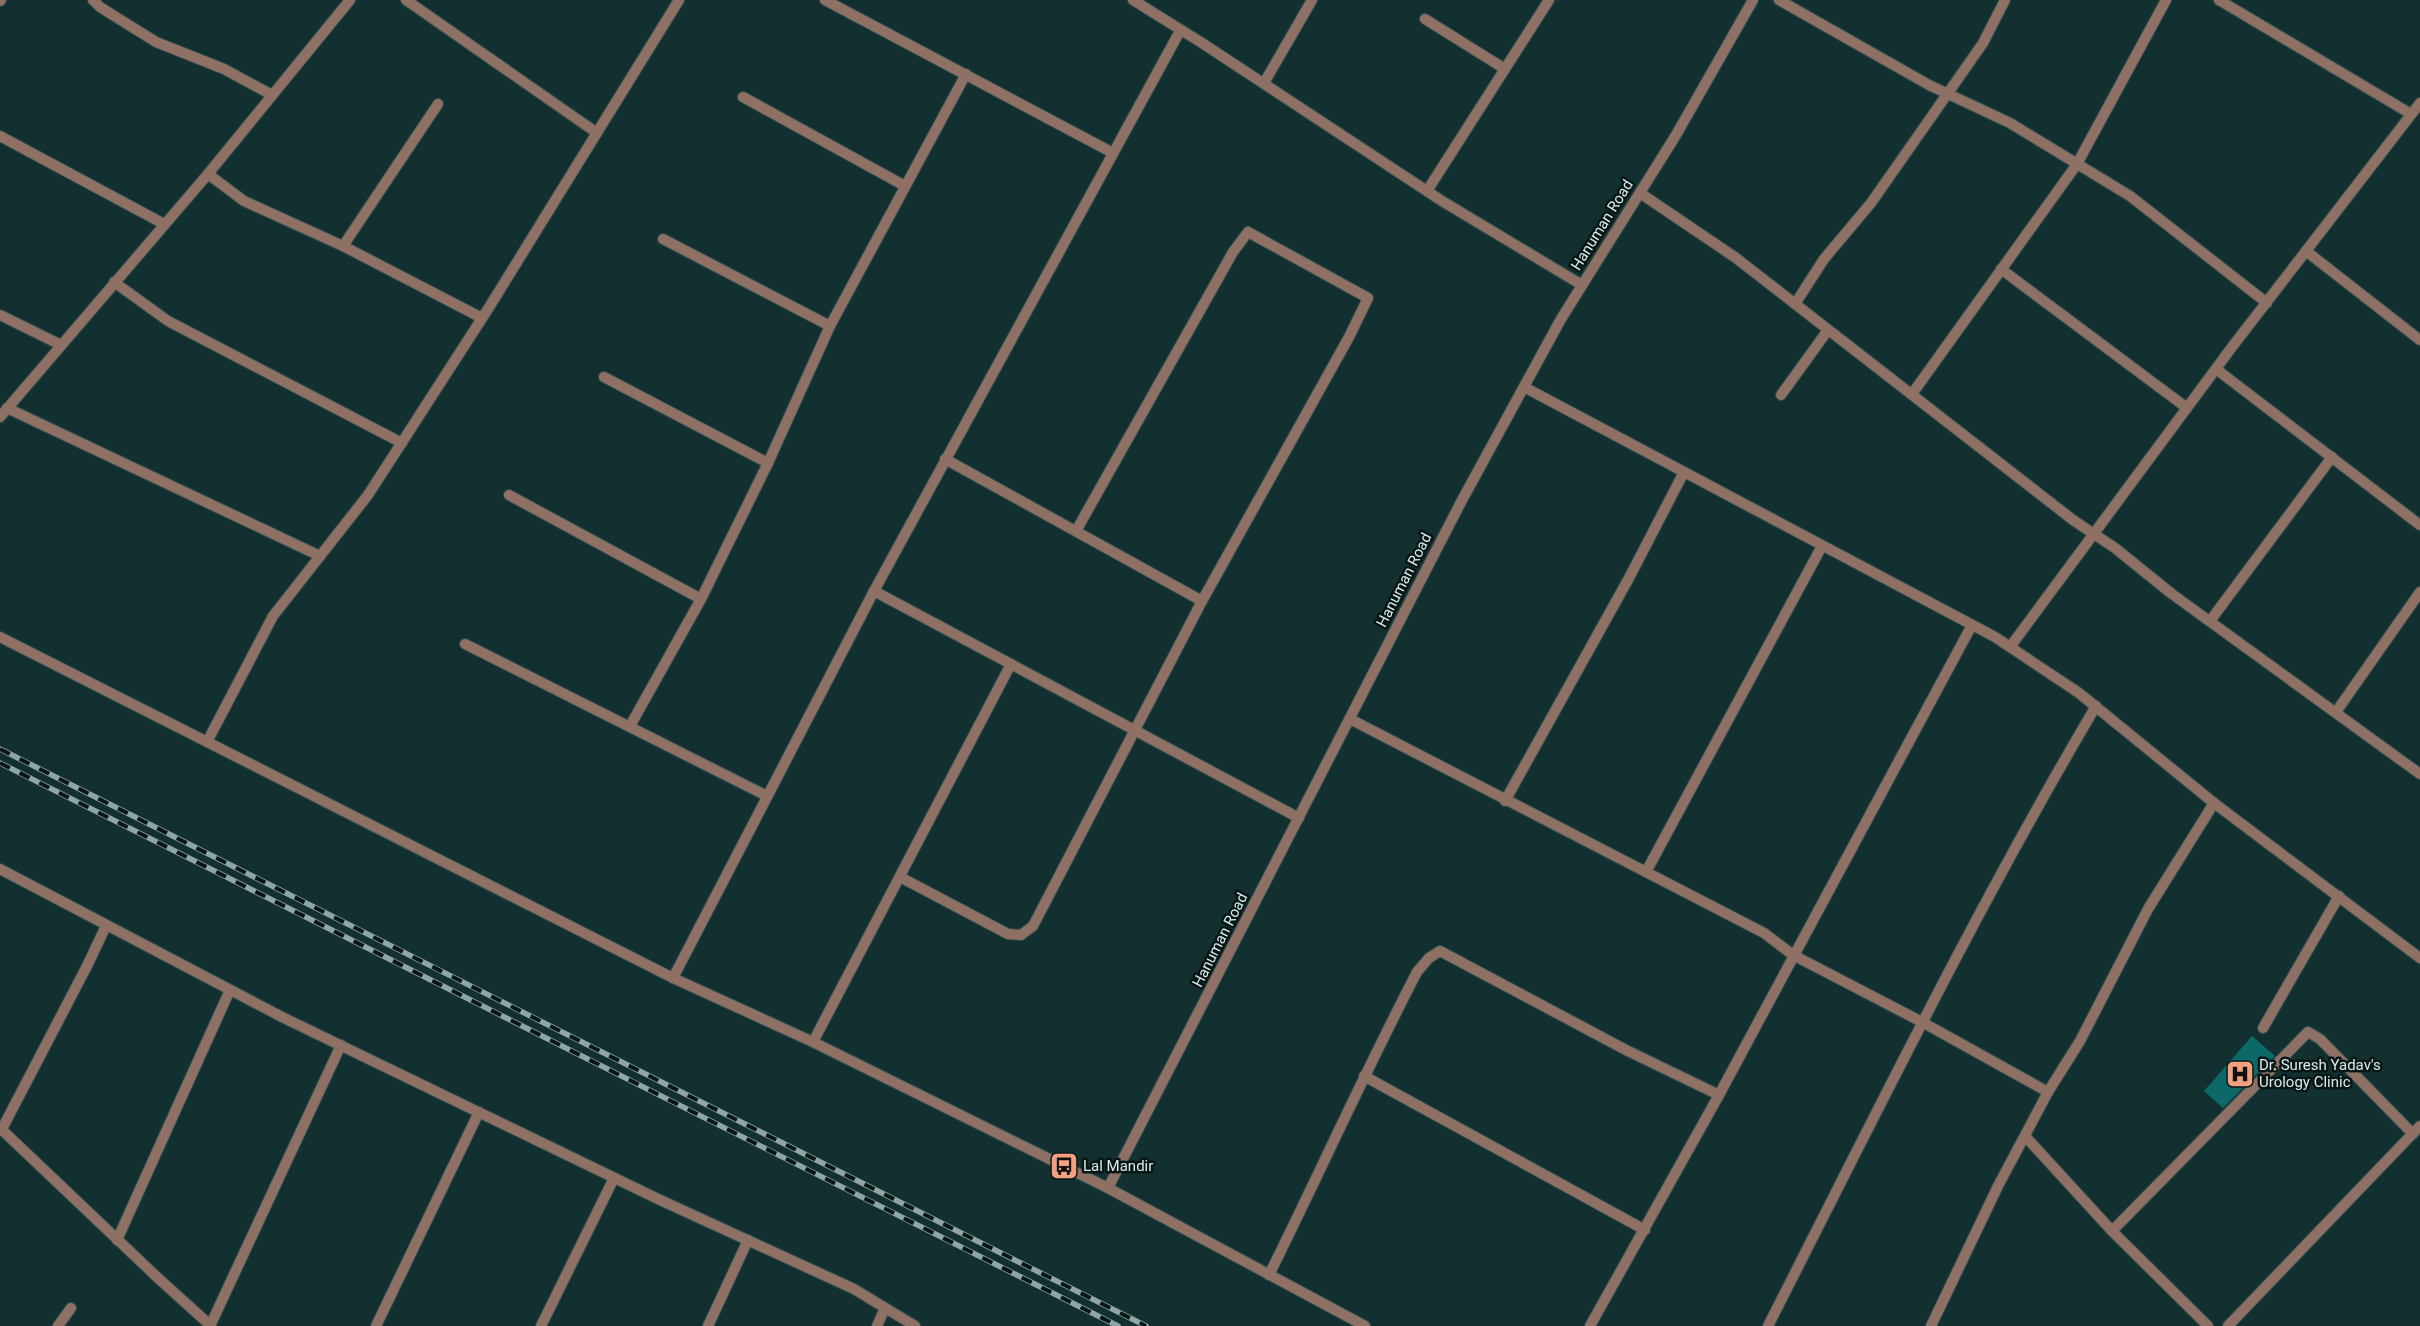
<svg xmlns="http://www.w3.org/2000/svg" width="2420" height="1326" viewBox="0 0 2420 1326" font-family="Roboto,sans-serif">
	<style>
		.building { fill: #0d6868 }
		.lines { fill: none; stroke-linecap: round; stroke-linejoin: round }
		.minor-casing { stroke: #324e4e; stroke-width: 12 }
		.tertiary-casing { stroke: #324e4e; stroke-width: 12 }
		.minor { stroke: #8f7064; stroke-width: 10 }
		.tertiary { stroke: #8f7064; stroke-width: 10 }
		.rail-casing { stroke: #90a6a5; stroke-width: 5.5 }
		.rail { stroke: #091616; stroke-width: 4; stroke-dasharray: 11; stroke-linecap: butt }
		.labels { text-anchor: middle; dominant-baseline: central; stroke-width: 5; stroke-linejoin: round; paint-order: stroke }
		.street-label { font-size: 15px; fill: #dbeceb; stroke: #091616 }
		.poi-label { font-size: 15px; fill: #dbeceb; stroke: #091616; text-anchor: start }
	</style>
	<rect width="100%" height="100%" fill="#123030"/>
	<!-- building -->
	<path class="building" d="M2252 1036 2275 1056 2223 1108 2204 1091Z"/>
	<g class="lines">
		<!-- minor casing -->
		<g class="minor-casing">
			<g id="minor">
				<path d="M93 0 100 7 156 42 224 69 272 95"/>
				<path d="M406 0 597 133"/>
				<path d="M825 0 1113 153"/>
				<path d="M1133 0 1202 43 1442 201 1582 285"/>
				<path d="M1779 0 1929 85 2010 123 2130 196 2267 303"/>
				<path d="M2219 0 2411 114"/>
				<path d="M0 1 1 0"/>
				<path d="M1425 19 1505 69"/>
				<path d="M1264 83 1312 0"/>
				<path d="M743 97 905 186"/>
				<path d="M0 136 164 224"/>
				<path d="M208 174 244 201 343 246 482 318"/>
				<path d="M1427 191 1549 0"/>
				<path d="M1640 193 1736 258 2073 520 2115 548 2172 594 2420 774"/>
				<path d="M663 239 830 326"/>
				<path d="M343 246 438 104"/>
				<path d="M2306 251 2420 340"/>
				<path d="M2001 269 2187 408"/>
				<path d="M114 282 168 321 402 443"/>
				<path d="M1795 304 1824 259 1871 203 1983 43 2005 0"/>
				<path d="M0 315 61 345"/>
				<path d="M2216 369 2420 525"/>
				<path d="M604 377 768 463"/>
				<path d="M1524 387 1995 637 2079 693 2214 803 2420 958"/>
				<path d="M1912 394 2077 164 2166 0"/>
				<path d="M1781 395 1828 330"/>
				<path d="M7 408 320 556"/>
				<path d="M0 417 208 174 350 0"/>
				<path d="M945 459 1202 601"/>
				<path d="M509 495 701 599"/>
				<path d="M874 591 1299 818"/>
				<path d="M2210 621 2332 457"/>
				<path d="M465 644 767 796"/>
				<path d="M2010 647 2232 347 2420 103"/>
				<path d="M2336 712 2420 592"/>
				<path d="M1350 719 1764 933 1793 955 1922 1022 2048 1092"/>
				<path d="M630 726 701 599 768 463 830 326 966 74"/>
				<path d="M207 742 273 616 368 495 488 309 679 0"/>
				<path d="M1505 801 1629 578 1684 472"/>
				<path d="M1646 872 1822 546"/>
				<path d="M900 877 1008 934 1021 935 1033 926 1202 601 1349 337 1368 298 1248 232 1233 252 1076 531"/>
				<path d="M673 978 874 591 1180 31"/>
				<path d="M2263 1028 2339 896"/>
				<path d="M813 1042 1011 664"/>
				<path d="M1364 1076 1645 1230"/>
				<path d="M0 1128 158 1278 211 1326"/>
				<path d="M2 1129 87 966 106 926"/>
				<path d="M2025 1136 2112 1231 2208 1326"/>
				<path d="M2112 1231 2308 1032 2320 1039 2413 1134"/>
				<path d="M117 1240 230 990"/>
				<path d="M1269 1275C1319 1174 1365 1072 1417 972L1429 958 1440 951 1626 1050 1719 1095"/>
				<path d="M58 1326 71 1308"/>
				<path d="M210 1326 341 1045"/>
				<path d="M376 1326 479 1112"/>
				<path d="M541 1326 614 1178"/>
				<path d="M708 1326 748 1240"/>
				<path d="M877 1326 885 1308"/>
				<path d="M1590 1326 1719 1095 1972 625"/>
				<path d="M1768 1326C1874 1118 1977 907 2096 706"/>
				<path d="M1931 1326 1998 1186 2048 1092 2080 1041 2148 909 2214 803"/>
				<path d="M2228 1326 2420 1126"/>
			</g>
		</g>
		<!-- tertiary casing -->
		<g class="tertiary-casing">
			<g id="tertiary">
				<path d="M0 637 673 978 813 1042 1108 1188 1365 1326"/>
				<path d="M0 869 282 1017 658 1199 854 1289 915 1326"/>
				<path d="M1108 1188 1461 502 1561 319 1676 135 1753 0"/>
			</g>
		</g>
		<!-- minor -->
		<use href="#minor" class="minor"/>
		<!-- tertiary -->
		<use href="#tertiary" class="tertiary"/>
		<!-- rail casing -->
		<g class="rail-casing">
			<g id="rail">
				<path d="M0 749 1146 1326"/>
				<path d="M0 763 1118 1326"/>
			</g>
		</g>
		<!-- rail -->
		<use href="#rail" class="rail"/>
	</g>
	<!-- icons -->
	<defs>
		<g id="hospital-square" transform="scale(1.4375)"><rect x="-9" y="-9" width="18" height="18" rx="4" fill="#f2a080" stroke="#091616"/><path d="M-5-5h3v3.5h4V-5h3V5h-3V1.5h-4V5h-3Z" fill="#111"/></g>
		<g id="bus-square" transform="scale(1.4375)"><rect x="-9" y="-9" width="18" height="18" rx="4" fill="#f2a080" stroke="#091616"/><path d="M-5-6H5V4H4V6H2V4H-2V6H-4V4H-5ZM-3.5-4V0h7V-4ZM-3.5 1.2v1.5H-2V1.2ZM2 1.2v1.5H3.5V1.2Z" fill="#111"/></g>
	</defs>
	<g fill-rule="evenodd">
		<use href="#hospital-square" x="2240" y="1074"/>
		<use href="#bus-square" x="1064" y="1166"/>
	</g>
	<g class="labels">
		<!-- street labels -->
		<g class="street-label">
			<text transform="translate(1602 225) rotate(-58)">Hanuman Road</text>
			<text transform="translate(1404 580) rotate(-63)">Hanuman Road</text>
			<text transform="translate(1220 940) rotate(-63)">Hanuman Road</text>
		</g>
		<!-- poi labels -->
		<g class="poi-label">
			<text x="2259" y="1065">Dr. Suresh Yadav's<tspan x="2259" dy="17">Urology Clinic</tspan></text>
			<text x="1083" y="1166">Lal Mandir</text>
		</g>
	</g>
</svg>
